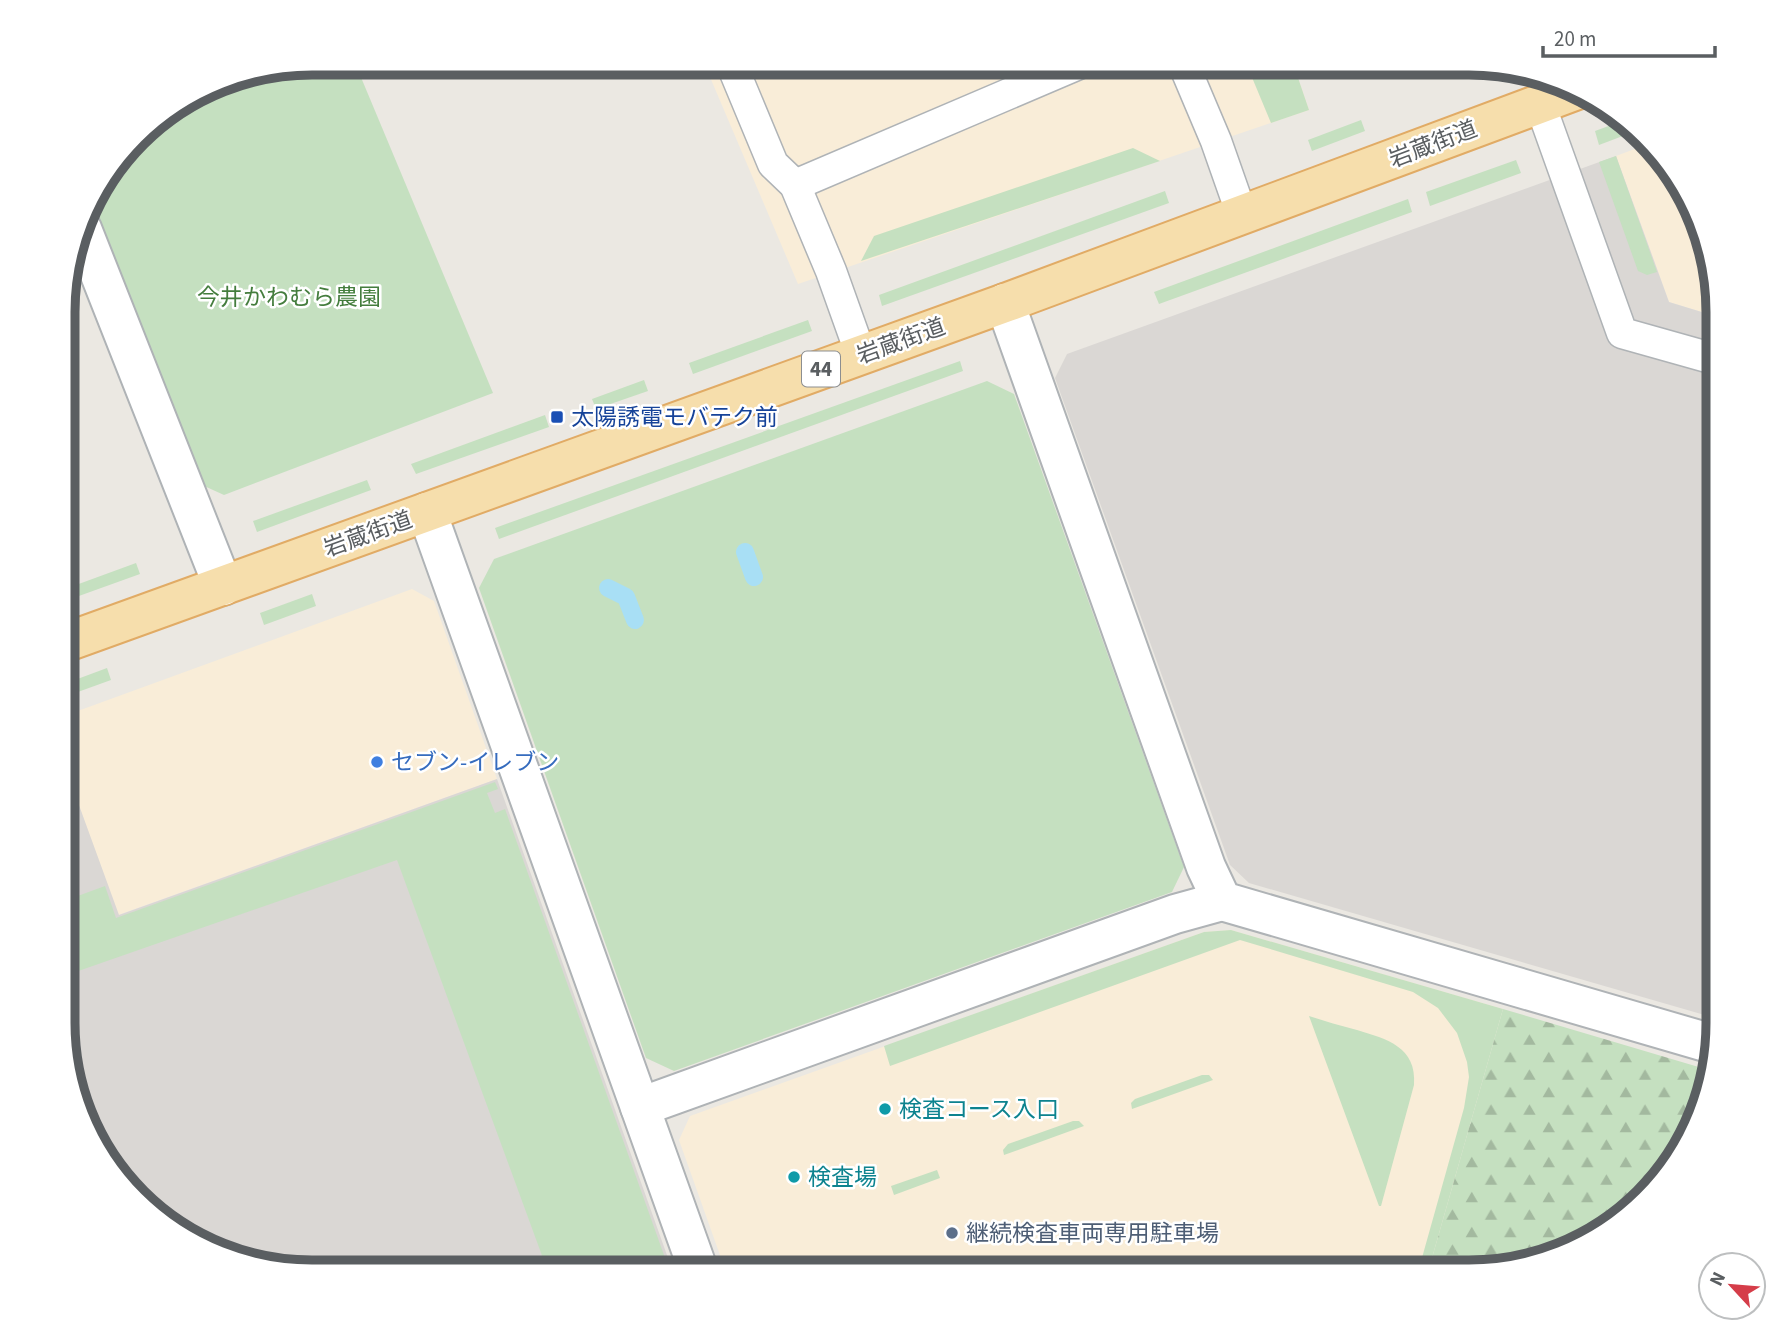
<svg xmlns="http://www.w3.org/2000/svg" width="1781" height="1335" viewBox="0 0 1781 1335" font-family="'Source Sans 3','Noto Sans JP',sans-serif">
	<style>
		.commercial { fill: #f9edd8 }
		.industrial { fill: #dad7d4 }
		.green { fill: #c5e0c0 }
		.forest { fill: url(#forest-firs) }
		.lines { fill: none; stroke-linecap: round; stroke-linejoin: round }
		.stream { stroke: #a8dff5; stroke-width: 18 }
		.service-casing { stroke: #afb3b6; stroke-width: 33 }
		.minor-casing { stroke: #afb3b6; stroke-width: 42 }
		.primary-casing { stroke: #e1ab65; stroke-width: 42 }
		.service { stroke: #fff; stroke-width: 30 }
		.minor { stroke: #fff; stroke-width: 38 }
		.primary { stroke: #f6deac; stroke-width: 38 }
		.transit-dot { fill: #1a4fb4; stroke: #fff; stroke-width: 2.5 }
		.shop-dot { fill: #3f7fe0; stroke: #fff; stroke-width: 2.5 }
		.culture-dot { fill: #0f9aa8; stroke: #fff; stroke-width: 2.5 }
		.service-dot { fill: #5c6f8a; stroke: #fff; stroke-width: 2.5 }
		.labels { text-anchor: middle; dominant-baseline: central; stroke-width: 5; stroke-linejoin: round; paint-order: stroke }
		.shield { fill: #fff; stroke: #8c8e90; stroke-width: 2 }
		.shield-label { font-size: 21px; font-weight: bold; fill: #5a5e61 }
		.street-label { font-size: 23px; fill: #5a5e61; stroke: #fff }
		.park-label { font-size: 23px; fill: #447d3d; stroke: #fff }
		.transit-label { font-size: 23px; fill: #164399; stroke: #fff; text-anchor: start }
		.shop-label { font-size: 23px; fill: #366cbe; stroke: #fff; text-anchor: start }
		.culture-label { font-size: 23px; fill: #0d838f; stroke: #fff; text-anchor: start }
		.service-label { font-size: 23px; fill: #4e5e75; stroke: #fff; text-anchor: start }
		.rim { fill: none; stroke: #5a5e61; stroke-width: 9 }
	</style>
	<defs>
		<pattern id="forest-firs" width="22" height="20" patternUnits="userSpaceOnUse" patternTransform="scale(1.75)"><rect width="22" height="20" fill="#c5e0c0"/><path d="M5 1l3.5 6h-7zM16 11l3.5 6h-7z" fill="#a3b99f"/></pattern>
	</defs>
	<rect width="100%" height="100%" fill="#ebe8e2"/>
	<!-- commercial -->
	<g class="commercial">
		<path d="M704 63H1293L1309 110 798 284Z"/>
		<path d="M1648 144 1692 202 1718 317 1669 302 1616 156Z"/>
		<path d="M412 589 434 601 497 779 118 915 64 764V716Z"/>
		<path d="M1231 930 1503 1009 1428 1272H726L679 1140 690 1116 1204 932Z"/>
	</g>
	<!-- industrial -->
	<g class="industrial">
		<path d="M1616 156 1669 302 1718 317 1717 1017 1715 1018 1249 883 1230 865 1055 378 1067 354Z"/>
		<path d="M64 764 119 915 497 779 673 1272 296 1271 217 1253 148 1210 89 1133 64 1040Z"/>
	</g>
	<!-- green -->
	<g class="green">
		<path d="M312 63H355L493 393 224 495 202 485 90 205 96 188 148 125 232 76Z"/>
		<path d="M1246 63H1293L1309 110 1271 123Z"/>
		<path d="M1361 120 1365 131 1312 151 1308 140Z"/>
		<path d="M1625 120 1633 125 1636 131 1599 145 1595 131Z"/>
		<path d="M1133 148 1160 161 861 261 874 236Z"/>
		<path d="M1616 156 1657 272 1647 275 1638 271 1599 162Z"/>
		<path d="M1516 160 1521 173 1430 206 1426 192Z"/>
		<path d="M1165 191 1169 203 882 306 879 295Z"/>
		<path d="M1408 199 1412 212 1159 304 1154 292Z"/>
		<path d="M808 320 812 331 693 374 689 363Z"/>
		<path d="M960 361 963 371 499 539 495 528Z"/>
		<path d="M644 380 648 391 596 409 592 399Z"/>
		<path d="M987 381 1014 394 1184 867 1172 892 674 1071 646 1058 479 588 494 559Z"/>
		<path d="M545 415 549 427 416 474 411 464Z"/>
		<path d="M367 480 371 490 257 532 253 521Z"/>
		<path d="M136 563 140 574 65 601V589Z"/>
		<path d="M312 594 316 606 264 625 260 613Z"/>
		<path d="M107 668 111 680 64 697V684Z"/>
		<path d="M495 782 498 789 487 793 495 813 505 809 670 1272H548L397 860 64 976V901L105 886 116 918Z"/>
		<path d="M1231 930 1503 1009 1428 1272H1418L1464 1108 1469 1077 1467 1062 1457 1033 1438 1008 1413 992 1240 940 890 1066 884 1046 1204 932Z"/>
		<path d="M1309 1016C1325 1021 1341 1026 1357 1030 1387 1039 1417 1047 1414 1085L1381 1206H1379Z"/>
		<path d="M1202 1075H1209L1213 1080 1132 1109 1131 1103 1135 1099Z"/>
		<path d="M1073 1121H1079L1084 1126 1004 1155 1003 1150 1008 1144Z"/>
		<path d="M937 1170 940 1178 894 1195 891 1186Z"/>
	</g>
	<!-- forest -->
	<path class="forest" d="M1503 1009 1702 1068 1708 1079 1699 1119 1656 1187 1579 1246 1469 1272H1428Z"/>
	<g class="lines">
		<!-- stream -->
		<g class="stream">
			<path d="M745 552 754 577"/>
			<path d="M608 588 626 597 635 620"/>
		</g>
		<!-- service casing -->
		<g class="service-casing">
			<g id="service">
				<path d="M731 63 773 164 795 185 831 271 861 355"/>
				<path d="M1183 63 1216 141 1242 215"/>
				<path d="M1540 104 1622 333 1718 360"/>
				<path d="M795 185 1081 63"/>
			</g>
		</g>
		<!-- minor casing -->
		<g class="minor-casing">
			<g id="minor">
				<path d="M82 229 223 586"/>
				<path d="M1005 303 1206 867 1222 901 1716 1045"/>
				<path d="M427 512 699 1272"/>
				<path d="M640 1107 1175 914 1222 901"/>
			</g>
		</g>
		<!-- primary casing -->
		<g class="primary-casing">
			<path id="primary" d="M64 643 1005 303 1577 90"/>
		</g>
		<!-- service -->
		<use href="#service" class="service"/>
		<!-- minor -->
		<use href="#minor" class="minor"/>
		<!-- primary -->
		<use href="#primary" class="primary"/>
	</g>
	<!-- markers -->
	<rect class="transit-dot" x="550" y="410" width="14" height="14" rx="3.5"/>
	<circle class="shop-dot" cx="377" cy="762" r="7"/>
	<g class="culture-dot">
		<circle cx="885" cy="1109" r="7"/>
		<circle cx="794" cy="1177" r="7"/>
	</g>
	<circle class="service-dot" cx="952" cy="1233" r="7"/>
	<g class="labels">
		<!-- shield labels -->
		<rect class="shield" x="802" y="351.5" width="38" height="35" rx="5"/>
		<g class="shield-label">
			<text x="821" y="369">44</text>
		</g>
		<!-- street labels -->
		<g class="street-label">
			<text transform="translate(1433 144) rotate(-21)">岩蔵街道</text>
			<text transform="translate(901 341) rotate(-20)">岩蔵街道</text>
			<text transform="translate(368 534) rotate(-20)">岩蔵街道</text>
		</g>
		<!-- park labels -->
		<g class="park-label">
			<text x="289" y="297">今井かわむら農園</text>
		</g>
		<!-- transit labels -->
		<g class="transit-label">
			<text x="571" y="417">太陽誘電モバテク前</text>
		</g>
		<!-- shop labels -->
		<g class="shop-label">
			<text x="391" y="762">セブン-イレブン</text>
		</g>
		<!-- culture labels -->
		<g class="culture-label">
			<text x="899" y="1109">検査コース入口</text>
			<text x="808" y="1177">検査場</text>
		</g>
		<!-- service labels -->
		<g class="service-label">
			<text x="966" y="1233">継続検査車両専用駐車場</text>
		</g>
	</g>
	<!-- crop -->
	<path d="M0 0H1781V1335H0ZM312 75H1469A237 237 0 0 1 1706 312V1023A237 237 0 0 1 1469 1260H312A237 237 0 0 1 75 1023V312A237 237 0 0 1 312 75Z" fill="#fff" fill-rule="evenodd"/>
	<path class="rim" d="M312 75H1469A237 237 0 0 1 1706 312V1023A237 237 0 0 1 1469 1260H312A237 237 0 0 1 75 1023V312A237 237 0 0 1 312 75Z"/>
	<!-- north arrow -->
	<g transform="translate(1732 1286) rotate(296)"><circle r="33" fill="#ffffff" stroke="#bdbfc0" stroke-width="2"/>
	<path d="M0-5L12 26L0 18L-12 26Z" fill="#d53d49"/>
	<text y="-10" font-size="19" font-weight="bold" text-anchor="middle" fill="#5a5e61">N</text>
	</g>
	<!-- scale -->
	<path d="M1543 46v10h172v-10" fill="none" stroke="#5a5e61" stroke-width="3.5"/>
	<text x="1554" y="46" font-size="21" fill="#5a5e61" stroke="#ffffff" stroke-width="5" paint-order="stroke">20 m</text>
</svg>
